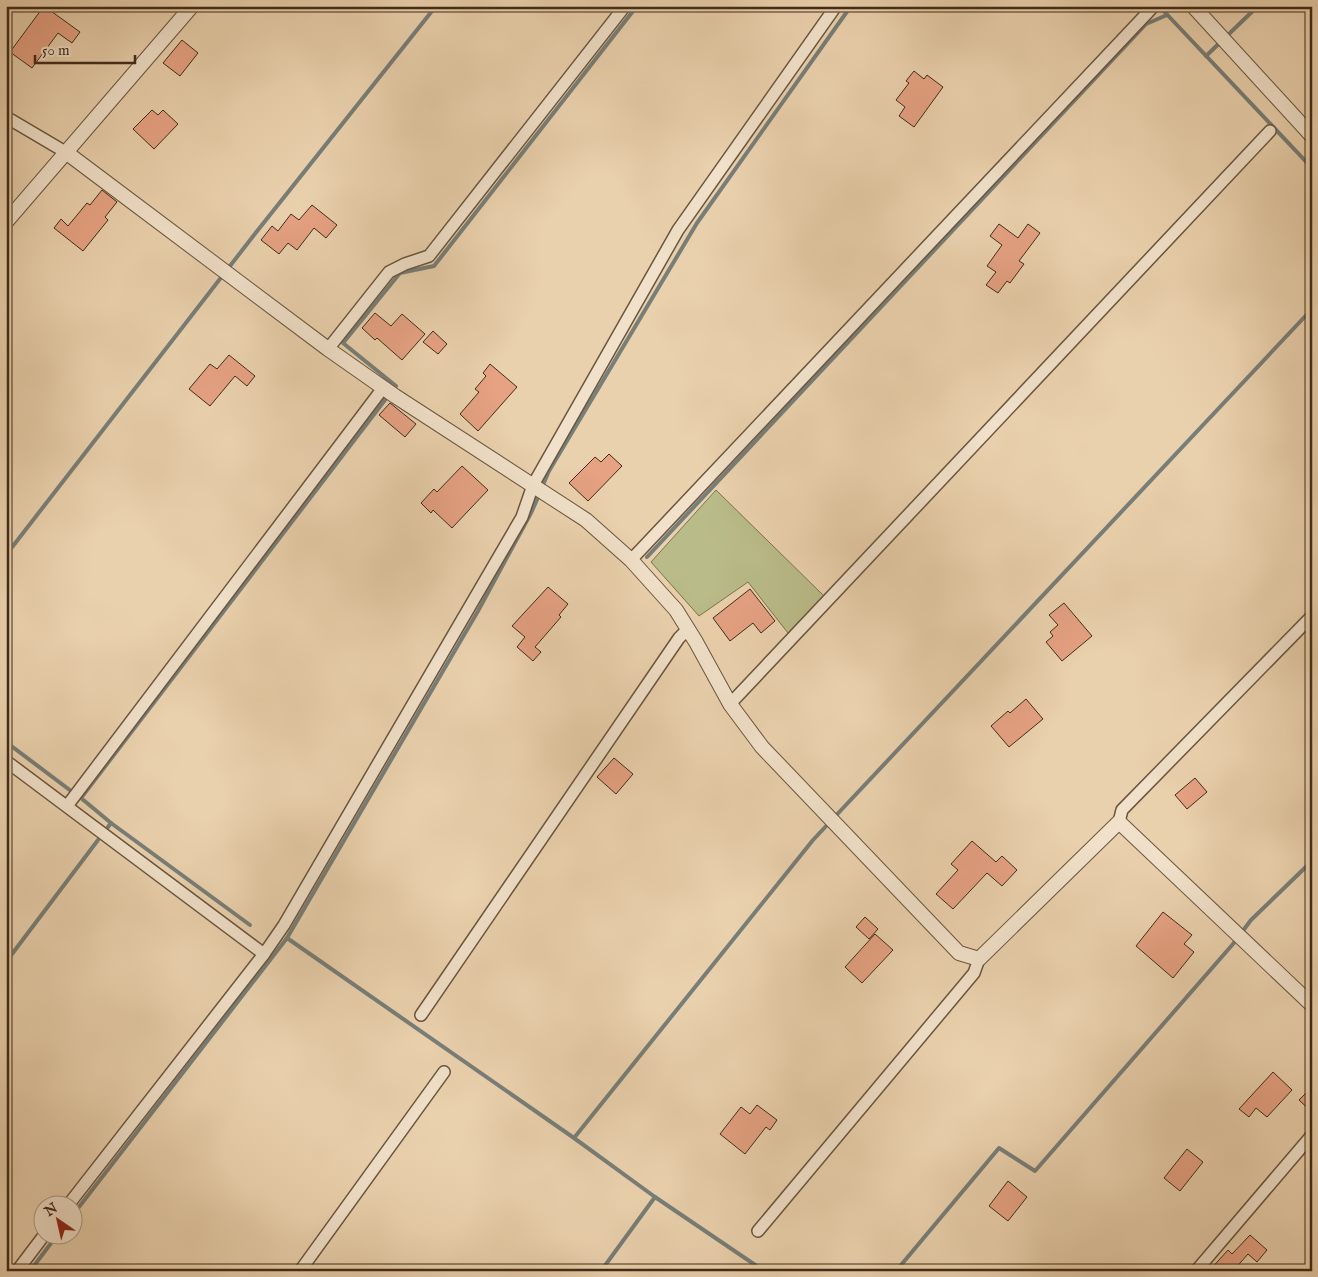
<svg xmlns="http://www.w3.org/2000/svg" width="1318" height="1277" viewBox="0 0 1318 1277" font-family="'IM FELL English',serif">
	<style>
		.green { fill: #b9bb88; stroke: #7c7450 }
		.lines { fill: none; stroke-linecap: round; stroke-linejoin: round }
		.stream { stroke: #787e78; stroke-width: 4 }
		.building { fill: #e6a283; stroke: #402c19 }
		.minor-casing { stroke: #6a553e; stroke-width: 14 }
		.tertiary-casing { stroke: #6a553e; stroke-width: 16 }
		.minor { stroke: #f1e1ca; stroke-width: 11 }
		.tertiary { stroke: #f1e1ca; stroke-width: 14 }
	</style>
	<rect width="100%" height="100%" fill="#ead1ad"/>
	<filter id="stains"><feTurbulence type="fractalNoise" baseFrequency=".004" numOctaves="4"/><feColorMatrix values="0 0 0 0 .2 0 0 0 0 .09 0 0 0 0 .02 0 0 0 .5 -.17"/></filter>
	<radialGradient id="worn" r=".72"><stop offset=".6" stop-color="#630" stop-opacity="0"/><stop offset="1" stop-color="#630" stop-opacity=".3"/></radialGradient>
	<!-- green -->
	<path class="green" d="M716 490 824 596 788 633 748 582 699 616 651 562Z"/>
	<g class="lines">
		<!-- stream -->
		<g class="stream">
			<path d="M1159 6 1312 168"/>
			<path d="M6 17 15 6"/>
			<path d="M1206 56 1258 6"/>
			<path d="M392 390 396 386 343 343 400 273 434 266 637 6"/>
			<path d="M542 487 549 471 697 223 851 6"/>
			<path d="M6 555 254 235 436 6"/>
			<path d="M647 557 1146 24 1167 15"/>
			<path d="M6 742 75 794"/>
			<path d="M111 823 250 925"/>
			<path d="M108 827 111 823 81 798 388 396"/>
			<path d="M287 938 574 1138 655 1197"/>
			<path d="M6 962 98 840"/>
			<path d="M574 1138 813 840 1312 309"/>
			<path d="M72 1216 287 938 478 611 531 513 540 493"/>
			<path d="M30 1271 58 1234"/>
			<path d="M601 1271 655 1197 764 1271"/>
			<path d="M896 1271 999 1148 1035 1171 1233 944 1251 920 1312 861"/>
		</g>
	</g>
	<!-- building -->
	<g class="building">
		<path d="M44 6 80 32 72 43 58 33 32 68 10 52Z"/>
		<path d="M182 40 198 53 180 76 163 63Z"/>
		<path d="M914 71 924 79 927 75 943 87 914 127 899 116 905 107 896 100 909 83 906 81Z"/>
		<path d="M152 110 158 115 163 110 178 124 154 149 133 129Z"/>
		<path d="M102 190 117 202 105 217 108 220 83 251 54 228 61 219 68 226 87 203 90 205Z"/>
		<path d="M312 205 337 225 326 238 314 228 297 250 288 243 279 254 261 240 272 226 278 231 291 214 299 220Z"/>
		<path d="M999 224 1018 238 1028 224 1040 233 1019 261 1024 264 1010 283 1007 281 998 293 986 285 996 272 987 266 1002 245 990 236Z"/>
		<path d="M375 313 391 326 402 314 425 334 402 360 377 338 375 340 362 328Z"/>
		<path d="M433 331 447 344 438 354 423 342Z"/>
		<path d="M229 355 255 376 247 386 235 376 210 406 189 389 210 364 217 369Z"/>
		<path d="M490 364 517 387 478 431 460 414 479 392 475 389 486 376 483 373Z"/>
		<path d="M390 403 416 424 405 437 379 415Z"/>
		<path d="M609 454 622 466 588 501 569 483 595 457 601 462Z"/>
		<path d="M462 466 488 490 452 528 433 510 431 513 421 503 434 489 437 492Z"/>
		<path d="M548 587 568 604 559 615 561 617 535 647 541 652 533 661 517 647 525 637 512 626Z"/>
		<path d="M750 589 775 621 761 633 753 623 730 641 713 618Z"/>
		<path d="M1064 603 1092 636 1062 661 1046 642 1053 636 1050 632 1058 625 1049 615Z"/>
		<path d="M1026 699 1043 719 1009 747 991 726 1008 711 1010 713Z"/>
		<path d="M614 758 633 774 616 794 597 777Z"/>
		<path d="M1195 778 1207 792 1187 809 1175 795Z"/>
		<path d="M972 841 996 862 1002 856 1017 870 1002 886 987 873 953 909 936 894 958 870 951 864Z"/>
		<path d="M1163 912 1192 935 1184 944 1194 952 1173 978 1136 946Z"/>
		<path d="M865 917 878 929 869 939 856 927Z"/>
		<path d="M875 934 893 950 862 983 845 967Z"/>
		<path d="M1273 1072 1292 1090 1267 1117 1256 1108 1249 1117 1239 1109Z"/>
		<path d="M1312 1087V1112L1299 1100Z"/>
		<path d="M757 1105 777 1120 770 1130 766 1127 745 1154 720 1134 741 1107 750 1114Z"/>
		<path d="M1187 1149 1203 1162 1180 1191 1164 1178Z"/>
		<path d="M1008 1181 1027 1197 1008 1221 989 1206Z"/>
		<path d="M1250 1235 1267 1250 1257 1262 1248 1254 1233 1271H1209L1228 1250 1232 1254Z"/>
	</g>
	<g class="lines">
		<!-- minor casing -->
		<g class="minor-casing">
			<g id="minor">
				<path d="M6 117 67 153"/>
				<path d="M328 349 389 272 405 264 429 256 625 6"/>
				<path d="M631 560 1152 8"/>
				<path d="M730 704 1270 131"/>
				<path d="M6 761 264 954"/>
				<path d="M67 806 383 388"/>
				<path d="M1119 822 1122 810 1312 616"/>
				<path d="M421 1015 679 638 688 629"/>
				<path d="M69 1204 264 954 284 925 522 517 533 485 678 230 836 6"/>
				<path d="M758 1231 974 973 979 959"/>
				<path d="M17 1271 45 1234"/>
				<path d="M300 1271 444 1072"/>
				<path d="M1196 1271 1312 1135"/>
			</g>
		</g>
		<!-- tertiary casing -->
		<g class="tertiary-casing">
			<g id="tertiary">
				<path d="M1193 6 1312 136"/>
				<path d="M67 153 328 349 395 396 586 520 631 560 676 610 696 642 730 704 762 747 959 953 979 959 1119 822 1312 1005"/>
				<path d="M6 222 192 6"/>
			</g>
		</g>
		<!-- minor -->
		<use href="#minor" class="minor"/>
		<!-- tertiary -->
		<use href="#tertiary" class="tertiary"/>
	</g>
	<!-- margin -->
	<rect width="1318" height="1277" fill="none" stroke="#ead1ad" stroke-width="25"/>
	<rect x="8" y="8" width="1303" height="1262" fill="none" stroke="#402c19" stroke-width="2.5"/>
	<rect x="12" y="12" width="1293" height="1252" fill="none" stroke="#402c19"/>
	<!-- north arrow -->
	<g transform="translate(58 1220) rotate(326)"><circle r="24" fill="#f1e1ca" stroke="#aa9983"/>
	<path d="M0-4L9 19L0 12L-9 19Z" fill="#8f2418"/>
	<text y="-8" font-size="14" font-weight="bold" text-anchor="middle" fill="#402c19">N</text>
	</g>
	<!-- scale -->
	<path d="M35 55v8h100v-8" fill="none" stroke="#402c19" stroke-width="2.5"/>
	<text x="42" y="55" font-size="15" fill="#402c19" stroke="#f1e1ca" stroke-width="4" paint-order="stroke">50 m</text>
	<rect width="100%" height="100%" filter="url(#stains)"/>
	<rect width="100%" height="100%" fill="url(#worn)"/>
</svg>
